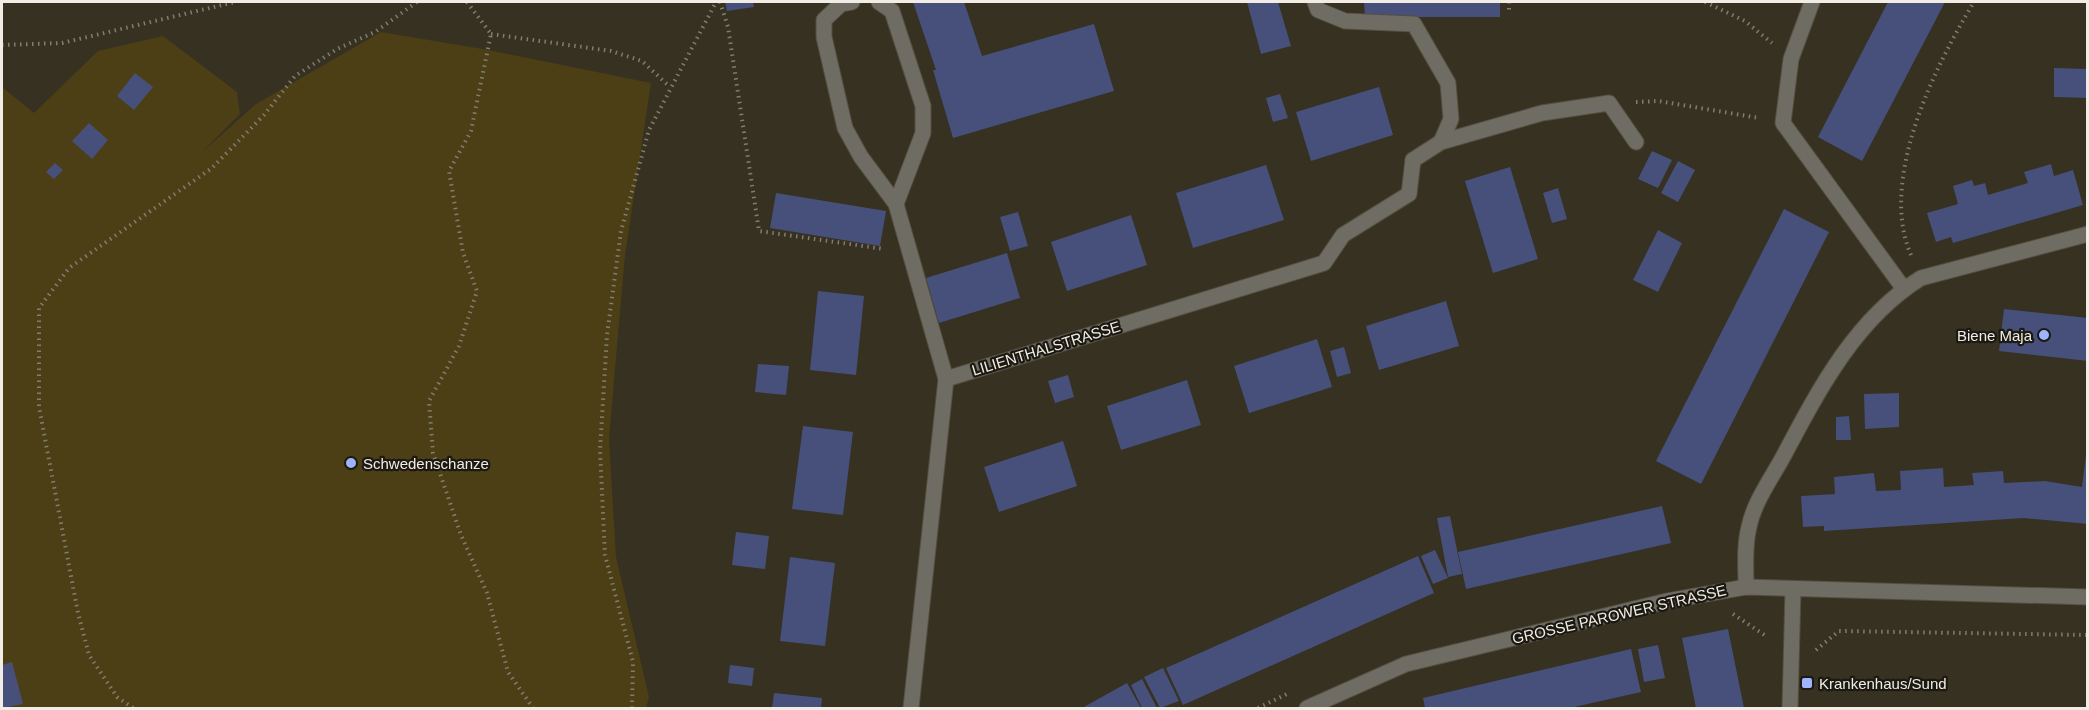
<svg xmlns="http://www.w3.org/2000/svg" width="2089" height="710" viewBox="0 0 2089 710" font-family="Helvetica,sans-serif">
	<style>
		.green { fill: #4c3f15 }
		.building { fill: #46507a }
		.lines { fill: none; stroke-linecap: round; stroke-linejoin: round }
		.service-casing { stroke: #544f40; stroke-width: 17 }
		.minor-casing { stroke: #544f40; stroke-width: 17 }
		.path { stroke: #827d70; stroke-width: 4; stroke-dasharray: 1.5 4.5; stroke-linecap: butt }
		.service { stroke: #6f6c64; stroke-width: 15 }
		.minor { stroke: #6f6c64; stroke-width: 15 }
		.poi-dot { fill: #a0b3fd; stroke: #1b1912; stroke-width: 2 }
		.labels { text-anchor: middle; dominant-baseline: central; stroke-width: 4.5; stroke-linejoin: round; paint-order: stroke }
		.poi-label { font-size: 15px; fill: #f1ede4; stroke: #1b1912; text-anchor: start }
		.street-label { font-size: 15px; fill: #f1ede4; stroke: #1b1912 }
	</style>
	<rect width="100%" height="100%" fill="#363121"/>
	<!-- green -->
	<path class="green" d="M381 32 483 49 651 83 625 255 609 438 616 557 649 697 646 708H2V87L34 113 98 51 163 36 237 92 240 114 201 153 256 104Z"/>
	<!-- building -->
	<g class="building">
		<path d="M725 2H753L754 7 727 11Z"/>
		<path d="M913 2H964L982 56 1094 24 1114 91 953 138 933 70H936Z"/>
		<path d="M1247 2H1278L1291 46 1261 54Z"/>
		<path d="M1364 2H1500V17H1365Z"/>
		<path d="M1888 2H1945L1862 161 1818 137Z"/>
		<path d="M2054 68 2088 69V98L2054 97Z"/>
		<path d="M135 73 153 87 134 110 117 96Z"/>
		<path d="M1379 87 1393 135 1311 161 1296 112Z"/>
		<path d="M1280 94 1288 118 1273 122 1266 98Z"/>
		<path d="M89 123 108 140 92 159 72 141Z"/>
		<path d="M1652 151 1672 160 1658 188 1638 179Z"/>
		<path d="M1678 161 1695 170 1678 202 1661 193Z"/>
		<path d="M55 163 63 170 54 179 46 172Z"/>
		<path d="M2051 164 2054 176 2073 170 2083 205 1953 243 1951 237 1936 242 1927 213 1958 204 1953 186 1972 180 1974 186 1985 183 1988 195 2028 183 2024 172Z"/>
		<path d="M1266 165 1284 220 1193 248 1176 193Z"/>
		<path d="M1510 167 1538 259 1493 273 1465 181Z"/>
		<path d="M1558 188 1567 219 1552 223 1543 193Z"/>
		<path d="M776 193 886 211 880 246 770 228Z"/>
		<path d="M1784 209 1829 232 1701 484 1656 461Z"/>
		<path d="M1018 212 1028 246 1010 251 1000 217Z"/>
		<path d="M1131 215 1147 265 1067 291 1051 242Z"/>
		<path d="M1658 230 1682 243 1658 292 1633 280Z"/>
		<path d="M1007 253 1020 298 939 323 926 278Z"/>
		<path d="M818 291 864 296 856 375 810 370Z"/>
		<path d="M1446 301 1459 346 1379 370 1366 326Z"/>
		<path d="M2004 309 2088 318V361L1999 351Z"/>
		<path d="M1317 339 1332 387 1249 413 1234 366Z"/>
		<path d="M1344 347 1351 373 1337 377 1330 351Z"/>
		<path d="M758 364 789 366 786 395 755 392Z"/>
		<path d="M1068 375 1074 397 1055 403 1048 381Z"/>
		<path d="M1187 380 1201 425 1121 450 1107 406Z"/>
		<path d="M1899 393V427L1865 429 1864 394Z"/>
		<path d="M1849 416 1851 440H1836V417Z"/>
		<path d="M803 426 853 432 843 515 792 509Z"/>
		<path d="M1063 441 1077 486 999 512 984 467Z"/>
		<path d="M2086 455 2088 524 2024 518 1824 531V526L1803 527 1801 496 1835 494 1834 477 1874 473 1876 491 1901 490 1900 471 1943 468 1944 487 1974 485 1972 473 2003 471 2004 483 2045 481 2082 487Z"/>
		<path d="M1662 506 1671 543 1466 589 1458 552Z"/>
		<path d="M1450 516 1462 574 1448 577 1437 518Z"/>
		<path d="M736 532 769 536 765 569 732 565Z"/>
		<path d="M1435 550 1448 578 1433 584 1421 556Z"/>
		<path d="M1418 556 1434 593 1183 705 1166 668Z"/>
		<path d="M790 557 835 563 825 646 780 641Z"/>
		<path d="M1728 629 1744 708H1696L1682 638Z"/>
		<path d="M1658 645 1665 678 1644 682 1638 649Z"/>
		<path d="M1631 649 1641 692 1570 708H1425L1423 698Z"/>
		<path d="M12 662 23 704 2 708V665Z"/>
		<path d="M730 665 754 668 752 686 728 683Z"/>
		<path d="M1163 668 1179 701 1160 708 1144 677Z"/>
		<path d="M1142 679 1157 708H1142L1131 685Z"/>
		<path d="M1127 683 1141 708H1082Z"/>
		<path d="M774 693 822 698 821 708H772Z"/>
	</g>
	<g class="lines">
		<!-- service casing -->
		<g class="service-casing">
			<g id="service">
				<path d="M852 2 841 4 824 20V37L845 128 861 157 896 204 946 379"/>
				<path d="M879 2 892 11 923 106V133L896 204"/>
				<path d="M1315 2 1318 10 1345 21 1414 24 1448 83 1451 119 1441 142"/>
				<path d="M1413 160 1441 142 1542 113 1609 103 1636 142"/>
			</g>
		</g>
		<!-- minor casing -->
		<g class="minor-casing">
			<g id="minor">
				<path d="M1812 2 1791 59 1783 123 1904 289"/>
				<path d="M1746 587C1746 568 1744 546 1749 527 1754 502 1771 479 1783 457 1818 391 1855 319 1921 278L2088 234"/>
				<path d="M911 708 946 379 1324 263 1343 235 1409 194 1413 160"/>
				<path d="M1307 708 1406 664 1667 601 1746 587 2088 597"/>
				<path d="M1790 708 1793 589"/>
			</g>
		</g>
		<!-- path -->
		<g class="path">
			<path d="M467 2 491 34 471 131 449 171 463 253 477 291 459 346 429 401 433 453 461 535 487 593 508 672 533 708"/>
			<path d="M720 2 728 27 759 231 884 249"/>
			<path d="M1509 2V11"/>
			<path d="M1705 2 1745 21 1772 43"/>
			<path d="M491 34 611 51 642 61 670 87"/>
			<path d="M2 45 62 43 235 2"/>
			<path d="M1636 102 1658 101 1759 118"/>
			<path d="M1911 255C1878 180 1935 66 1974 2"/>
			<path d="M1733 614 1766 636"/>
			<path d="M1816 650 1839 631 2088 635"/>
			<path d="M133 708 117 697 89 655 78 613 39 407V308L69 268 212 168 264 115 295 76 337 49 375 32 417 2"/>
			<path d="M632 708 633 662 605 555 600 450 607 335 621 231 649 130 716 2"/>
			<path d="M1258 708 1287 694"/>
		</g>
		<!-- service -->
		<use href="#service" class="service"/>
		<!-- minor -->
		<use href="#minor" class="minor"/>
	</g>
	<!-- markers -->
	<g class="poi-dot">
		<circle cx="2044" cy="335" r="6"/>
		<circle cx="351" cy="463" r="6"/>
		<rect x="1801" y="677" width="12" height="12" rx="3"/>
	</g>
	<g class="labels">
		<!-- poi labels -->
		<g class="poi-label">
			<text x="2032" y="335" text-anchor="end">Biene Maja</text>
			<text x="363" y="463">Schwedenschanze</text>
			<text x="1819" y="683">Krankenhaus/Sund</text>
		</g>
		<!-- street labels -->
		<g class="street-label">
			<text transform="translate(1046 348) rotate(-17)">LILIENTHALSTRASSE</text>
			<text transform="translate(1619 614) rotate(-13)">GROSSE PAROWER STRASSE</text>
		</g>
	</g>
	<!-- border -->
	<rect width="2089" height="710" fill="none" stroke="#f1ede4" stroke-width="6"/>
</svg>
